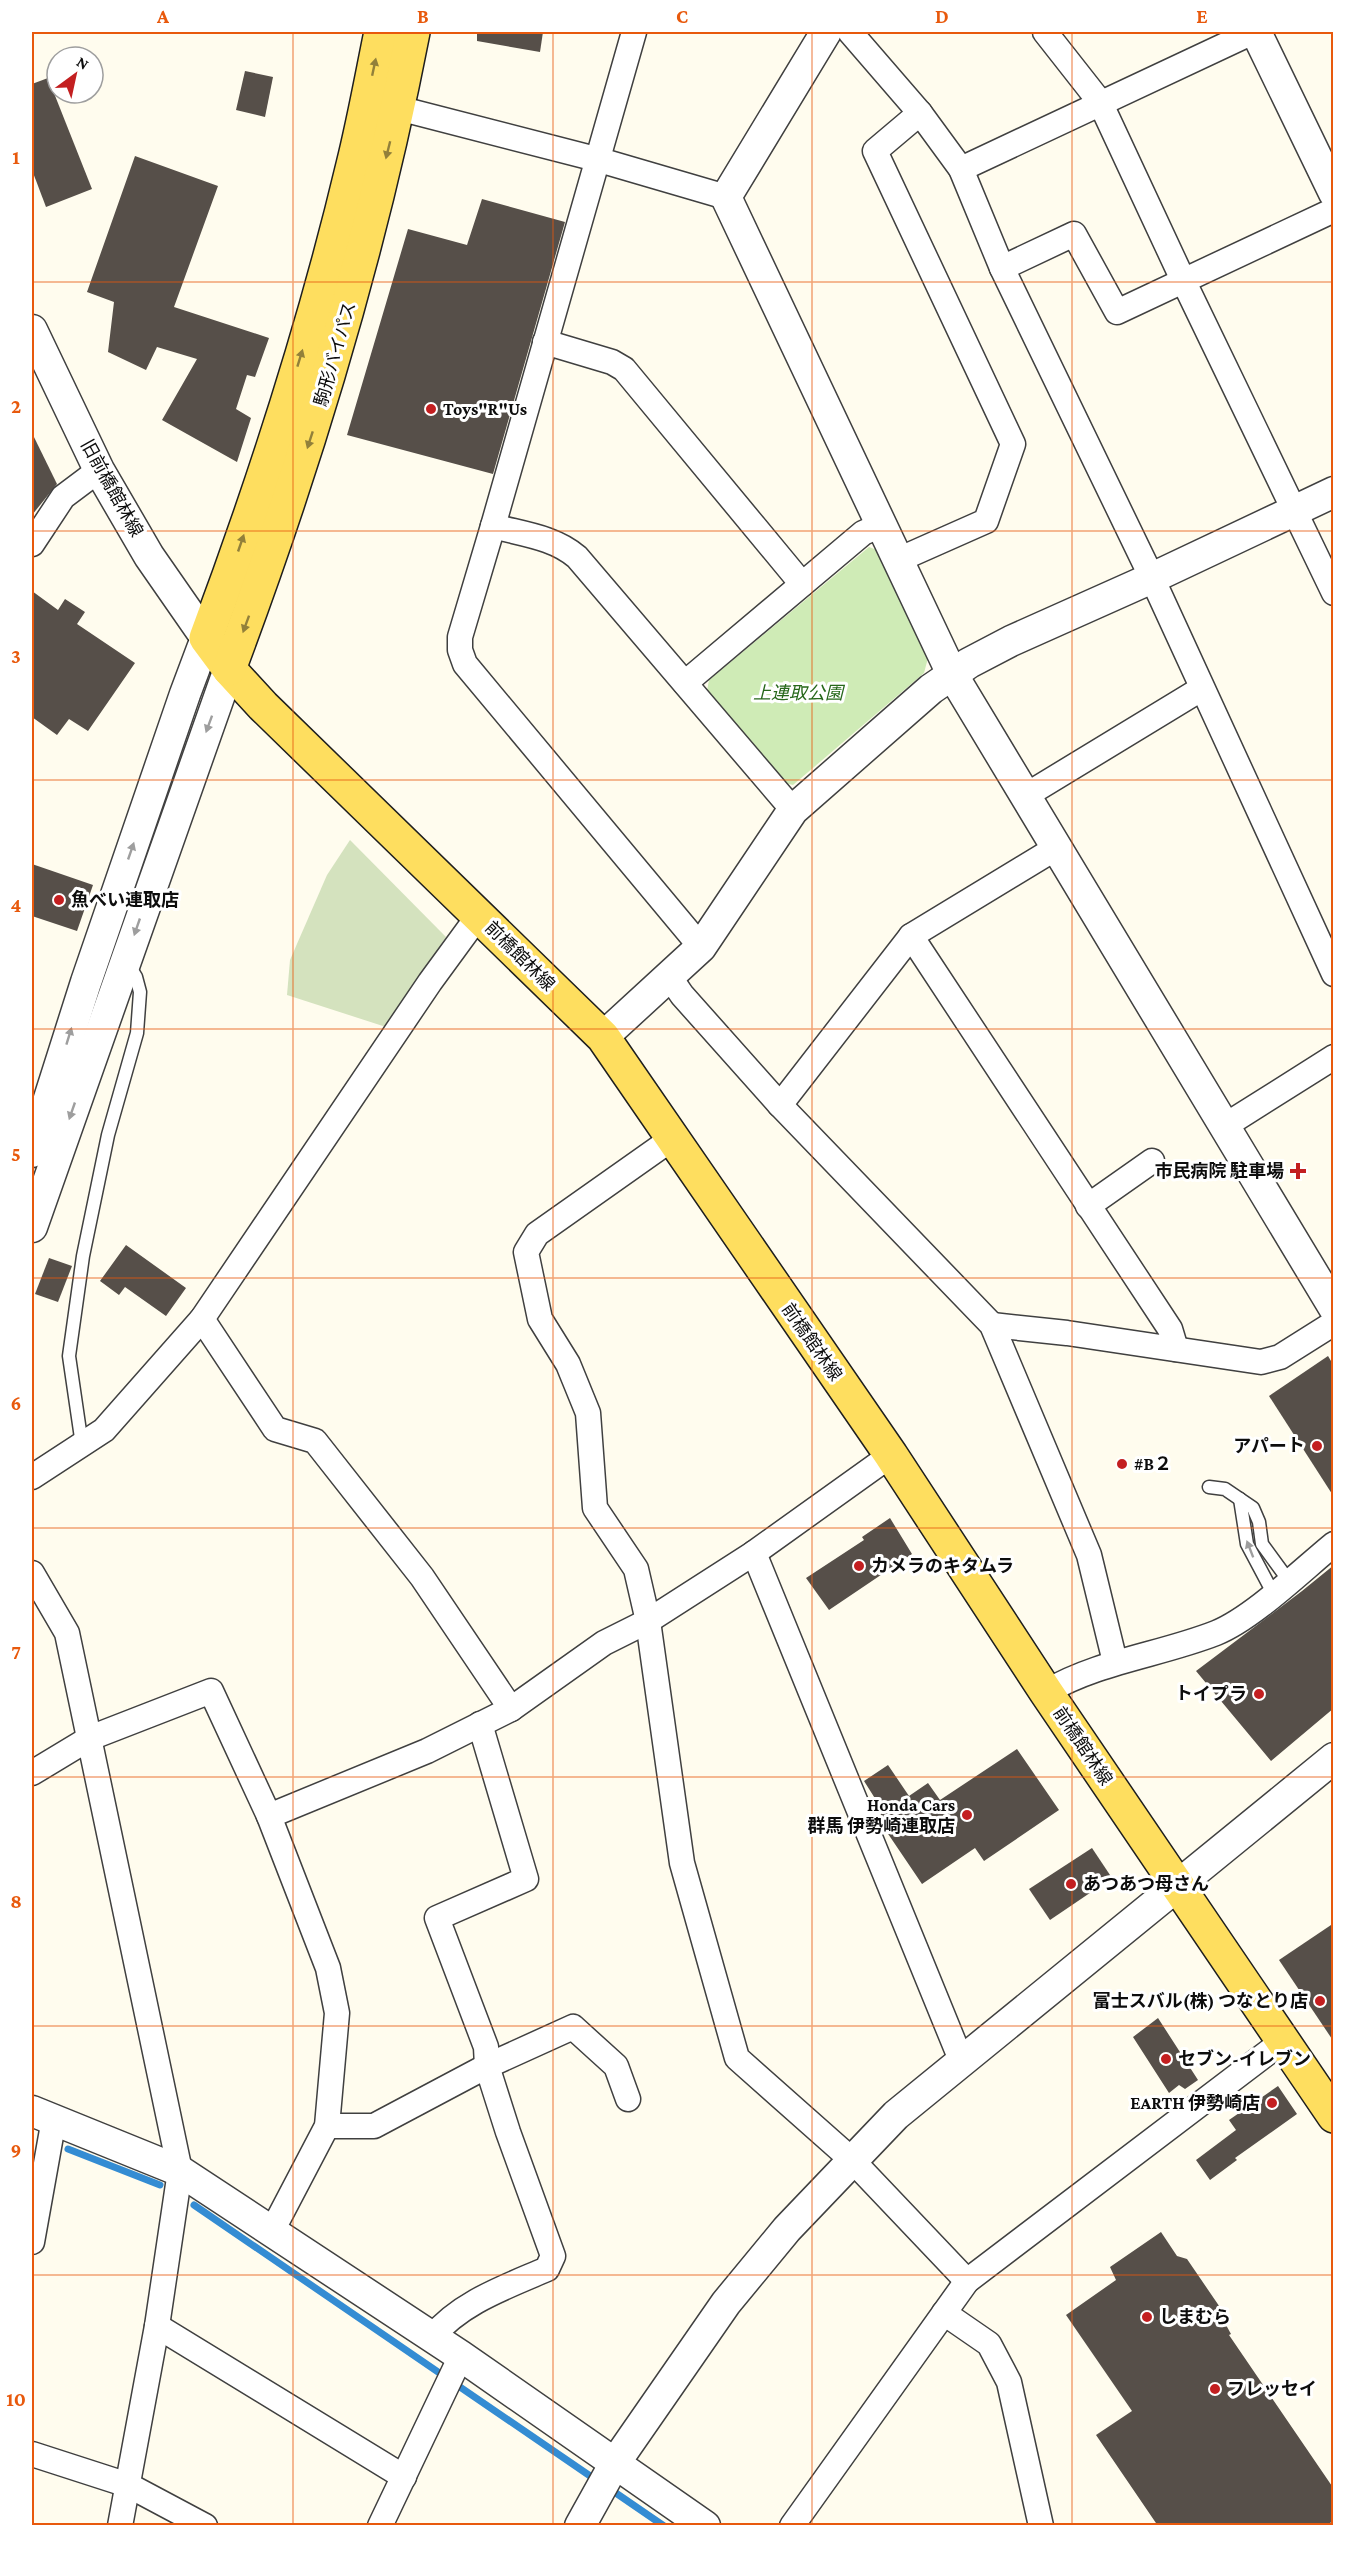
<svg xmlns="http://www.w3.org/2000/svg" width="1365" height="2557" viewBox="0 0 1365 2557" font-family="'Crimson Pro','Noto Sans JP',serif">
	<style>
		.green { fill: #cfebb6 }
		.cemetery { fill: #d4e2be }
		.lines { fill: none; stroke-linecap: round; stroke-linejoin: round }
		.stream { stroke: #348cd3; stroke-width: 7 }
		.building { fill: #564f49 }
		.service-casing { stroke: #404040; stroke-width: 15 }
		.minor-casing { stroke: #404040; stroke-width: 27 }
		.tertiary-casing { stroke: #404040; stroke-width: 33 }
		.primary-casing { stroke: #1e1e1e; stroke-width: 36 }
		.service { stroke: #fff; stroke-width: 12 }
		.minor { stroke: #fff; stroke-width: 24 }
		.tertiary { stroke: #fff; stroke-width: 30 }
		.primary { stroke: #fede5f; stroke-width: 33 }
		.oneway { fill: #92803a }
		.oneway2 { fill: #9e9e9e }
		.grid { fill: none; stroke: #e8590c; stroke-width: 1.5; stroke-opacity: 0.55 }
		.poi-dot { fill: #c31f20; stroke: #fff; stroke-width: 2 }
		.labels { text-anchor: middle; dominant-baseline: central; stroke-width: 6; stroke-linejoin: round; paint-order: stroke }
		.street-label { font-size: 18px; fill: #0d0d0d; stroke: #fff }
		.poi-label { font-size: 18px; font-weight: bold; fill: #0d0d0d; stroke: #fff; text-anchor: start }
		.park-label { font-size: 18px; font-style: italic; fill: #27681b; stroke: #fff }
		.neatline { fill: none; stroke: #e8590c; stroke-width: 2 }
		.grid-label { font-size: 20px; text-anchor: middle; font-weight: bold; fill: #e8590c }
	</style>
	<rect width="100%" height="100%" fill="#fffcee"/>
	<!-- green -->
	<path class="green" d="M869 547 877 550 928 658 924 673 793 785 785 783 707 691 709 680Z"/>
	<!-- cemetery -->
	<path class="cemetery" d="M350 840 446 937 386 1027 287 995 290 960 327 875Z"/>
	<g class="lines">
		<!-- stream -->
		<g class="stream">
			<path d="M68 2149 160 2185"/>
			<path d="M194 2205 596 2480"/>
			<path d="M610 2489 664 2526"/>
		</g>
	</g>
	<!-- building -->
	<g class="building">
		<path d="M477 32H543L540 52 477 41Z"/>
		<path d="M245 71 273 77 265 117 236 110Z"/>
		<path d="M48 78 92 189 46 207 32 170V84Z"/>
		<path d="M135 156 218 186 174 307 269 338 255 377 247 375 236 409 251 418 237 462 162 420 197 359 157 347 146 370 108 352 114 302 87 292Z"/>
		<path d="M482 199 565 222 493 474 347 435 408 229 467 245Z"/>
		<path d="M32 433 57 484 32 515Z"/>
		<path d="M32 591 58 610 65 599 85 612 77 624 135 663 88 731 69 719 57 735 32 717Z"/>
		<path d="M32 864 93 885 77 931 32 916Z"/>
		<path d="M126 1245 186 1288 166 1316 125 1287 119 1295 100 1281Z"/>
		<path d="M49 1258 72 1266 58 1302 35 1294Z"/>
		<path d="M1328 1356 1334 1366V1497L1269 1396Z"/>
		<path d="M890 1518 912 1554 829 1610 806 1578 864 1540 862 1537Z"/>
		<path d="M1334 1565V1708L1271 1761 1196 1671 1302 1591Z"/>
		<path d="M1017 1749 1059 1810 984 1861 975 1848 922 1884 878 1819 883 1811 864 1781 888 1765 909 1796 928 1783 940 1800Z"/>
		<path d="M1092 1848 1112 1878 1050 1920 1029 1889Z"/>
		<path d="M1334 1923V2042L1279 1960Z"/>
		<path d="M1158 2018 1198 2080 1185 2089 1179 2085 1169 2093 1133 2037Z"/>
		<path d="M1278 2086 1297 2114 1235 2158 1237 2160 1210 2180 1196 2160 1236 2130 1229 2120Z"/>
		<path d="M1161 2232 1177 2256 1187 2259 1228 2319 1226 2325 1231 2334 1229 2335 1334 2489V2520L1326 2526H1158L1096 2435 1132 2411 1066 2315 1116 2280 1110 2267Z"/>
	</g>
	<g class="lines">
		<!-- service casing -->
		<g class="service-casing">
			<g id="service">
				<path d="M82 1445 69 1356 83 1256 108 1135 137 1033 140 992 136 977 128 964"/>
				<path d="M1209 1487 1225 1489 1253 1508 1259 1522 1262 1544 1289 1581"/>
				<path d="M1240 1499 1247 1544 1273 1593"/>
			</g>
		</g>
		<!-- minor casing -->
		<g class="minor-casing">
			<g id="minor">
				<path d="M634 32 493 526 460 637V650L465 664 701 947"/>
				<path d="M850 32 920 113 961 169 1002 268 1152 578 1334 974"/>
				<path d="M1045 32 1100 102 1183 280 1334 593"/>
				<path d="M398 108 596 159 726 197"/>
				<path d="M961 169 1253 32"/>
				<path d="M1002 268 1074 234 1117 312 1334 210"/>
				<path d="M545 342 612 362 624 369 802 584"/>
				<path d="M493 526C522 534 554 537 577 557L793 810"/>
				<path d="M32 544 63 497 99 470"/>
				<path d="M898 560 986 521 1013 444 875 151 920 113"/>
				<path d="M685 683 863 533 881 525"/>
				<path d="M1025 796 1201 689"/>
				<path d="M911 936 1170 1329 1176 1349"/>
				<path d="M669 976 682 995 780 1105 992 1325 1089 1555 1115 1662"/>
				<path d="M780 1105 911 936 1056 848"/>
				<path d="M1223 1127 1334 1057"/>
				<path d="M673 1138 537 1234 526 1252 540 1319 568 1364 588 1413 595 1508 636 1569 648 1621 682 1863 737 2058 852 2160 967 2281"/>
				<path d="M1088 1206 1152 1161"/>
				<path d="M202 1319 275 1429 315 1441 422 1577 511 1709"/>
				<path d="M992 1325 1067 1333 1261 1362 1280 1357 1334 1323"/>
				<path d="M32 1477 104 1430 202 1319 430 982 479 915"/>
				<path d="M754 1553 961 2060"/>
				<path d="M32 1573 67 1633 180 2171 157 2326 120 2526"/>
				<path d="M1046 1692C1099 1661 1160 1655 1216 1633 1253 1618 1302 1570 1334 1544"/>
				<path d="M32 1773 90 1738 211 1691 269 1816 328 1968 337 2013 327 2126 272 2231"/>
				<path d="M269 1816 427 1751 511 1709 604 1643 648 1621 754 1553 891 1455"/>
				<path d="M327 2126H374L487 2066 573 2027 616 2066 628 2099"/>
				<path d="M32 2242 54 2119"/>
				<path d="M944 2313 989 2344 1009 2382 1041 2526"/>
				<path d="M157 2326 404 2477"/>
				<path d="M432 2337C461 2302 506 2287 547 2269L553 2256 508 2132 487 2066 486 2047 437 1918 526 1879 480 1724"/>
				<path d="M32 2454 128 2485 205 2526"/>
				<path d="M380 2526 461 2356"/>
				<path d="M792 2526 967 2281 1283 2041"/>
			</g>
		</g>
		<!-- tertiary casing -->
		<g class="tertiary-casing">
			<g id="tertiary">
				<path d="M826 32 726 197 952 674 1334 1308"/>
				<path d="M1256 32 1334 193"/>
				<path d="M32 330 99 470 149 556 206 638 185 694 86 982 32 1152"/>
				<path d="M603 1037 701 947 793 810 931 689 969 663 1011 641 1152 578 1334 492"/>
				<path d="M32 1227 229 669"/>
				<path d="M32 2111 180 2171 461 2356 705 2526"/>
				<path d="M580 2526 615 2463 726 2303 787 2229 896 2115 1334 1758"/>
			</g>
		</g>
		<!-- primary casing -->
		<g class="primary-casing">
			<g id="primary">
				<path d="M381 32C372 76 364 121 353 165 315 325 264 483 206 638L229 669 263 706 603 1037 891 1455 1046 1692 1334 2116"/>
				<path d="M229 669C307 461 371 249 413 32"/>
			</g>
		</g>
		<!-- service -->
		<use href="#service" class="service"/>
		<!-- minor -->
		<use href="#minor" class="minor"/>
		<!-- tertiary -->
		<use href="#tertiary" class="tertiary"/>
		<!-- primary -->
		<use href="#primary" class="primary"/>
	</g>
	<!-- one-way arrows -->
	<defs><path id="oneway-solid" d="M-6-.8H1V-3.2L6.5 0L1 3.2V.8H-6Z" transform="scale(1.5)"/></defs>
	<g class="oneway">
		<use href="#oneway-solid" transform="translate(374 67) rotate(-78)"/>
		<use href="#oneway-solid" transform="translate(388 150) rotate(104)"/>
		<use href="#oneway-solid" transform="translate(300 358) rotate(-73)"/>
		<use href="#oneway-solid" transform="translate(310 440) rotate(108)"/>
		<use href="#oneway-solid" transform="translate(241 543) rotate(-71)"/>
		<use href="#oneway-solid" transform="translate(246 624) rotate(110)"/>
	</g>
	<g class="oneway2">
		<use href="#oneway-solid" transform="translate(209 724) rotate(110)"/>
		<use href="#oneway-solid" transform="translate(131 851) rotate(-71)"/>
		<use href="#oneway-solid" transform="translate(137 927) rotate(109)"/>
		<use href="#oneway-solid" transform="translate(69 1036) rotate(-73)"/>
		<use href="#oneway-solid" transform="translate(72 1111) rotate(109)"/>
		<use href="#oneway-solid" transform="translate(1250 1549) rotate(-111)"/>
	</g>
	<!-- grid -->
	<path class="grid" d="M293 32V2526M553 32V2526M812 32V2526M1072 32V2526M32 282H1334M32 531H1334M32 780H1334M32 1029H1334M32 1278H1334M32 1528H1334M32 1777H1334M32 2026H1334M32 2275H1334"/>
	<!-- markers -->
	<g class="poi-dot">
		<circle cx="431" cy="409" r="6"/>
		<circle cx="59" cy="900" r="6"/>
		<path d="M1295 1162h6v6h6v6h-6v6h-6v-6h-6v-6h6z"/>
		<circle cx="1317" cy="1446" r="6"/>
		<circle cx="1122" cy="1464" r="6"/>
		<circle cx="859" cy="1566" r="6"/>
		<circle cx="1259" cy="1694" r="6"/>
		<circle cx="967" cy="1815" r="6"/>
		<circle cx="1071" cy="1884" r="6"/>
		<circle cx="1320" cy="2001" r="6"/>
		<circle cx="1166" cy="2059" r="6"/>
		<circle cx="1272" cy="2103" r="6"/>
		<circle cx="1147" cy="2317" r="6"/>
		<circle cx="1215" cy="2389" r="6"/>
	</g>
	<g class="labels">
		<!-- street labels -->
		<g class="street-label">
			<text transform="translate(335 354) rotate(-74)">駒形バイパス</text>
			<text transform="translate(112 488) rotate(61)">旧前橋館林線</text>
			<text transform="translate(520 956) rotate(45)">前橋館林線</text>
			<text transform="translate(812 1342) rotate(55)">前橋館林線</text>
			<text transform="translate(1083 1746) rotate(56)">前橋館林線</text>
		</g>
		<!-- poi labels -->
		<g class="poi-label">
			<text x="443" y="409">Toys"R"Us</text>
			<text x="71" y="900">魚べい連取店</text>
			<text x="1284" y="1171" text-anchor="end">市民病院 駐車場</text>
			<text x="1305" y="1446" text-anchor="end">アパート</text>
			<text x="1134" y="1464">#B２</text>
			<text x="871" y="1566">カメラのキタムラ</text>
			<text x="1247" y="1694" text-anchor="end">トイプラ</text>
			<text x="955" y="1805" text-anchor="end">Honda Cars<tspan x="955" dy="21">群馬 伊勢崎連取店</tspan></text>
			<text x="1083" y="1884">あつあつ母さん</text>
			<text x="1308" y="2001" text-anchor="end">富士スバル(株) つなとり店</text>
			<text x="1178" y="2059">セブン-イレブン</text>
			<text x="1260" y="2103" text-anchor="end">EARTH 伊勢崎店</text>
			<text x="1159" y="2317">しまむら</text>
			<text x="1227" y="2389">フレッセイ</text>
		</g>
		<!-- park labels -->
		<g class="park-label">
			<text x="798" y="693">上連取公園</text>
		</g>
	</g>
	<!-- border -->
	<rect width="1365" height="2557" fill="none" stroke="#ffffff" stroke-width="66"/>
	<!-- north arrow -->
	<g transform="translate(75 75) rotate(33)"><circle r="28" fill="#ffffff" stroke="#9e9e9e" stroke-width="1.5"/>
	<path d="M0-4.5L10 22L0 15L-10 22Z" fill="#c31f20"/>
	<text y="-9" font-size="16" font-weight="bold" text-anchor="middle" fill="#0d0d0d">N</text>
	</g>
	<rect x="33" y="33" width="1299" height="2491" class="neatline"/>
	<g class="grid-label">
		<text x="163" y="23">A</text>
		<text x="423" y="23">B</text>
		<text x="682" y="23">C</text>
		<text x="942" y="23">D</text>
		<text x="1202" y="23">E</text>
		<text x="16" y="164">1</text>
		<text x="16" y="413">2</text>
		<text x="16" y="663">3</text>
		<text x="16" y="912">4</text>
		<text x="16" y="1161">5</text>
		<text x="16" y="1410">6</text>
		<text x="16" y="1659">7</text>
		<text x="16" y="1908">8</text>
		<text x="16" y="2157">9</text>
		<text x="16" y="2406">10</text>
	</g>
</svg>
